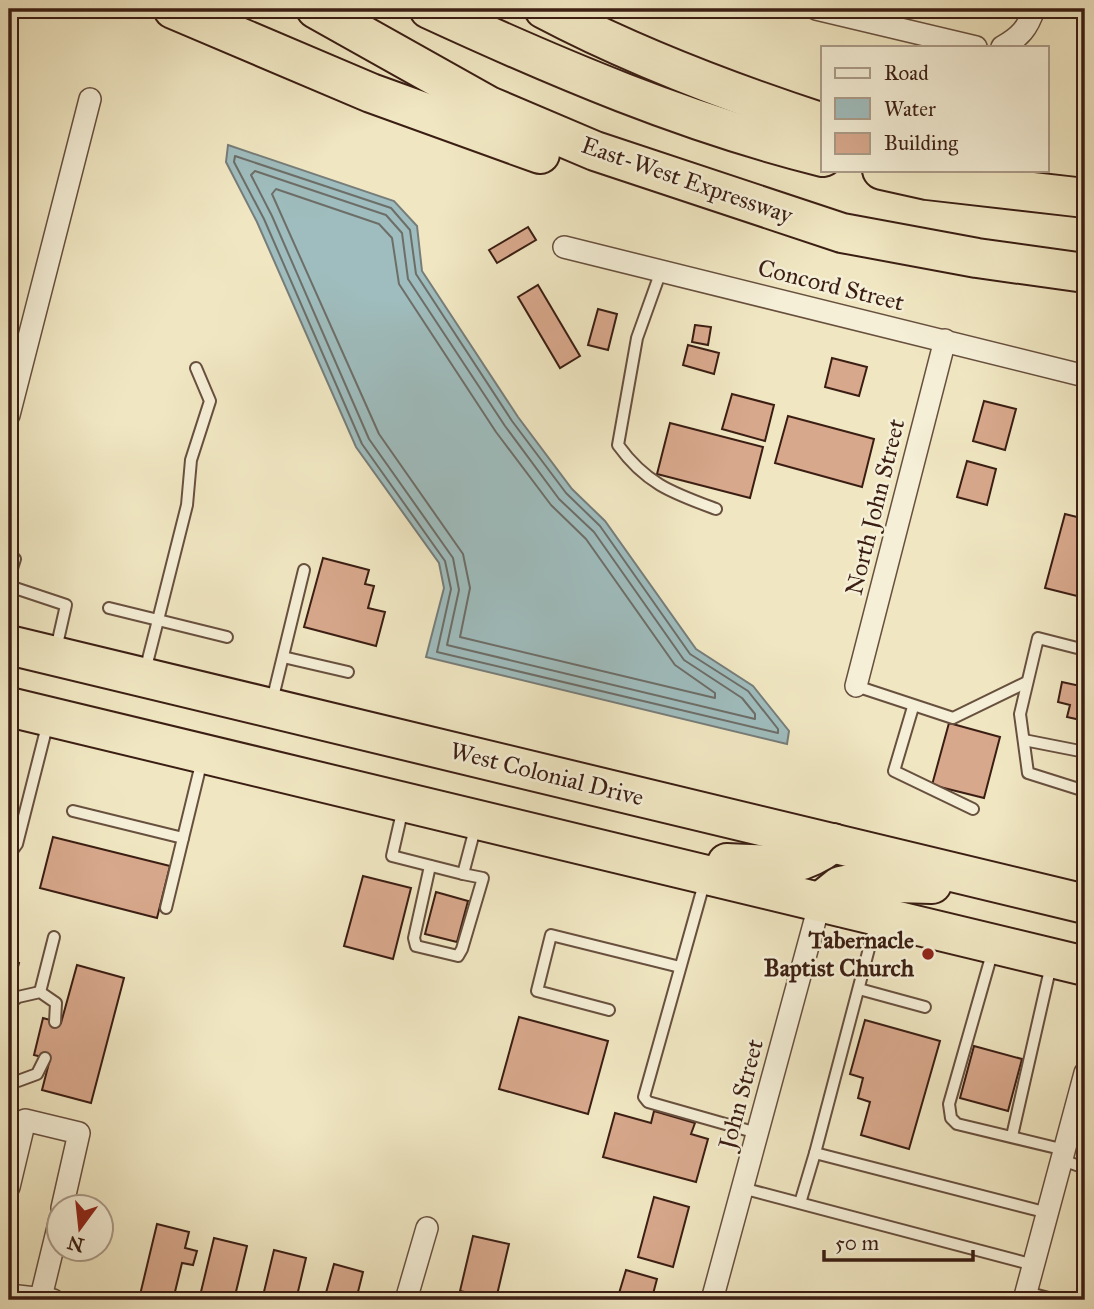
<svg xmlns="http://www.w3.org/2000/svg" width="1094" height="1309" viewBox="0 0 1094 1309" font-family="'IM FELL Great Primer',serif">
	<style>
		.water { fill: #9fbdbe; stroke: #777d7a; stroke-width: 2 }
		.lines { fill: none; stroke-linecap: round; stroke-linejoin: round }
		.shore { stroke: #6d6e68; stroke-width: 2 }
		.building { fill: #d8a88c; stroke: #3b1e13; stroke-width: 2 }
		.lane-casing { stroke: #68503f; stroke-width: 14 }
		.street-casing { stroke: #68503f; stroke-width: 24 }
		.highway-casing { stroke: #3b1e13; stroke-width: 42 }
		.lane { stroke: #f5efd7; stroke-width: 10 }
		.street { stroke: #f5efd7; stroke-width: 21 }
		.highway { stroke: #f0e7c2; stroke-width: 38 }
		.poi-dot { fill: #8f2418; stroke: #f5efd7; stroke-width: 2.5 }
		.labels { text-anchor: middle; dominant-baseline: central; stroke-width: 5; stroke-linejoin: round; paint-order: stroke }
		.street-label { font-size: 24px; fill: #3b1e13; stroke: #f5efd7 }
		.poi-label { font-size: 24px; font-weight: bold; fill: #3b1e13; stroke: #f5efd7; text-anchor: end }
	</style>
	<rect width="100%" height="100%" fill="#f0e7c2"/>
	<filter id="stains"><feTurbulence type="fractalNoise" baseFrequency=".00286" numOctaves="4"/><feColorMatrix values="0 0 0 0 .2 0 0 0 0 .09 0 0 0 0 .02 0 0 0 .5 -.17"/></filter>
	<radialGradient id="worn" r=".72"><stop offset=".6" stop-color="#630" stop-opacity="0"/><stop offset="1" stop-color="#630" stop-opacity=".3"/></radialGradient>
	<!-- water -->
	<path class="water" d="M228 145 394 201 417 226 422 271 518 417 572 489 605 521 696 649 753 686 789 731 787 744 426 657 444 588 439 563 356 447 257 222 226 162Z"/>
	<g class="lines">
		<!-- shore -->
		<g class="shore">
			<path d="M235 156 391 208 410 230 416 274 512 421 566 493 600 526 690 654 748 691 778 729V733L437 652 451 589 445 561 362 444 264 219 234 162Z"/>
			<path d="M255 171 386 215 402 233 408 279 505 426 559 499 594 532 684 660 742 698 755 714V719L447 645 459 590 453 558 369 439 272 216 251 175Z"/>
			<path d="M276 189 379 224 392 238 399 284 496 432 551 505 586 539 675 665 715 693V698L460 637 470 588 463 554 379 434 272 194Z"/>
		</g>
	</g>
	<!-- building -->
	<g class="building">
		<path d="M528 227 536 240 497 263 489 250Z"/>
		<path d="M538 285 580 356 560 368 518 297Z"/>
		<path d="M598 309 617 314 608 350 588 345Z"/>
		<path d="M695 325 711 327 708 345 692 342Z"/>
		<path d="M688 345 719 353 714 374 683 365Z"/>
		<path d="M832 358 867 367 859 396 825 387Z"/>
		<path d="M732 394 774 405 765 441 722 429Z"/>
		<path d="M984 401 1016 409 1005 450 973 441Z"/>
		<path d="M788 416 874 439 862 487 775 463Z"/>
		<path d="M670 423 763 447 750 498 657 474Z"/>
		<path d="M967 461 996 469 987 505 957 497Z"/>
		<path d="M1065 514 1085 519V598L1045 588Z"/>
		<path d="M323 558 369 570 365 584 374 586 368 608 385 612 376 646 304 627Z"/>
		<path d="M1062 682 1085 687V721L1067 717 1070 705 1058 702Z"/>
		<path d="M949 723 1000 737 984 798 932 785Z"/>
		<path d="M53 837 170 866 157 918 40 888Z"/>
		<path d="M363 876 411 888 393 959 344 946Z"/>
		<path d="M436 892 468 901 457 942 425 934Z"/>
		<path d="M9 960 19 963 9 1002Z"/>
		<path d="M77 965 124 978 91 1103 42 1090 50 1059 34 1055 43 1018 61 1023Z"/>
		<path d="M519 1017 608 1041 588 1114 499 1089Z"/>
		<path d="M865 1020 940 1041 909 1149 861 1135 870 1102 858 1098 863 1078 850 1074Z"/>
		<path d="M974 1046 1022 1059 1008 1111 960 1098Z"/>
		<path d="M654 1111 695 1123 691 1134 708 1139 696 1182 603 1157 615 1113 651 1123Z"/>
		<path d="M654 1197 689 1207 673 1267 638 1257Z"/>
		<path d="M157 1224 189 1232 185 1248 197 1251 193 1265 182 1263 173 1300 139 1299Z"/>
		<path d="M473 1236 509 1244 496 1299 460 1291Z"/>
		<path d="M214 1238 247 1246 234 1300H199Z"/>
		<path d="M274 1250 306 1258 296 1300H262Z"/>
		<path d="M334 1264 363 1272 356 1300H324Z"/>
		<path d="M626 1270 657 1279 653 1294 667 1300H617Z"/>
	</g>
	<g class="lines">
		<!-- lane casing -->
		<g class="lane-casing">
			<g id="lane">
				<path d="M661 271 637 338 618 445C646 484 673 493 716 509"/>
				<path d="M9 553 15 559 9 578"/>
				<path d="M9 586 66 605 56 649"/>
				<path d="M109 608 158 620 187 505 191 460 210 401 196 368"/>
				<path d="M1085 650 1038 638 1020 714 1028 773 1085 791"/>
				<path d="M283 657 348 672"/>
				<path d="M145 671 158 620 227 637"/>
				<path d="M856 686 953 718 1027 682"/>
				<path d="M272 701 304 570"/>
				<path d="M913 707 894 771 973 809"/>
				<path d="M1024 740 1085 752"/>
				<path d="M403 808 392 856 463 874"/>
				<path d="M73 811 183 838 202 760"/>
				<path d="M9 855 17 844 48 722"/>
				<path d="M430 866 414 938 416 946 458 956 462 949 483 878 463 874 476 825"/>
				<path d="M705 880 644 1097 648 1102 757 1133"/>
				<path d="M166 908 183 838"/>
				<path d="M993 950 949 1104 951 1118 957 1124 1065 1150"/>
				<path d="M859 989 925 1007"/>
				<path d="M40 992 54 937"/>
				<path d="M9 1004 18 997 40 992 56 1003 55 1022"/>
				<path d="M609 1010 537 991 551 935 680 967"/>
				<path d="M9 1079 18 1081 37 1074 45 1058"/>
				<path d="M1012 1136 1051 965"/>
				<path d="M815 1153 876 922"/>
				<path d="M1062 1160 1085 1168"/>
				<path d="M742 1188 1034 1265"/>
				<path d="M800 1203 815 1153 1048 1213"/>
				<path d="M1026 1292 1056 1300"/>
				<path d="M985 1300H986"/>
			</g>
		</g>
		<!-- street casing -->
		<g class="street-casing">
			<g id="street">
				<path d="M816 9 976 47"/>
				<path d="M1002 47C1020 37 1028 28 1034 9"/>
				<path d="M564 247 1085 376"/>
				<path d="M9 415 90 99"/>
				<path d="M856 686 945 340"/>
				<path d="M9 1187 25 1120 79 1133 62 1208"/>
				<path d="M9 1295 53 1300"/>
				<path d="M41 1297 60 1219"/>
				<path d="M406 1300 427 1228"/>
				<path d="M712 1300 820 902"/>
				<path d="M1024 1300 1085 1073"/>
			</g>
		</g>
		<!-- highway casing -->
		<g class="highway-casing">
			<g id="highway">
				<path d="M173 9 371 93 540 154"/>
				<path d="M316 9 489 106 595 151 842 233 977 258 1085 273"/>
				<path d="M429 9C557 68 686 123 823 157"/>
				<path d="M544 9C633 56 728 92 823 123"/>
				<path d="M882 170 927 180 1085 198"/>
				<path d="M9 645 1085 904"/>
				<path d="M9 707 1085 966"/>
				<path d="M727 863C774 864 794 872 833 843"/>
				<path d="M820 902 840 886 859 882 932 884"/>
			</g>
		</g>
		<!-- lane -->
		<use href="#lane" class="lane"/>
		<!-- street -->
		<use href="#street" class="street"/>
		<!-- highway -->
		<use href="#highway" class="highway"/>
	</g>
	<!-- markers -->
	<circle class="poi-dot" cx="928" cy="954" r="7"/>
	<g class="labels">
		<!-- street labels -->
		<g class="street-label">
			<text transform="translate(687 180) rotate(19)">East-West Expressway</text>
			<text transform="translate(831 285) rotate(14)">Concord Street</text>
			<text transform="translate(875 507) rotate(-76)">North John Street</text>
			<text transform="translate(547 774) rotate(14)">West Colonial Drive</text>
			<text transform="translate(741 1094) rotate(-75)">John Street</text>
		</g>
		<!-- poi labels -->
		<g class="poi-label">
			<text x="914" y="940">Tabernacle<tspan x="914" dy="28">Baptist Church</tspan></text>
		</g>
	</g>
	<!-- margin -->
	<rect width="1094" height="1309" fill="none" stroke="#f0e7c2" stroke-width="35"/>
	<rect x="10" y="10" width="1073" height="1288" fill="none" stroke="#3b1e13" stroke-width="3.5"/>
	<rect x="18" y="18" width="1059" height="1274" fill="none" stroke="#3b1e13" stroke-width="2"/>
	<!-- legend -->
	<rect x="821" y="46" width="228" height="126" fill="#f5efd7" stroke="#ab9b89" stroke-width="2"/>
	<rect x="835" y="68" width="35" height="10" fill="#f5efd7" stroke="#ab9b89" stroke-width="2"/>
	<text x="884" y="80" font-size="21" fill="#3b1e13">Road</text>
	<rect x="835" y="98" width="35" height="21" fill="#9fbdbe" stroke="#ab9b89" stroke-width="2"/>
	<text x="884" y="116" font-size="21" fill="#3b1e13">Water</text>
	<rect x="835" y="133" width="35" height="21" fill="#d8a88c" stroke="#ab9b89" stroke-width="2"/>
	<text x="884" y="150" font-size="21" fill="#3b1e13">Building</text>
	<!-- north arrow -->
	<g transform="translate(80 1228) rotate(195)"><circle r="33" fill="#f5efd7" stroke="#ab9b89" stroke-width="2"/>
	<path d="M0-5L12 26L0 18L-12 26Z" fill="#8f2418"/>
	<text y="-10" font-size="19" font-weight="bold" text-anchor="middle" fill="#3b1e13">N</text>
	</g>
	<!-- scale -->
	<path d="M824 1250v10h149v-10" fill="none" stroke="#3b1e13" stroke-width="3.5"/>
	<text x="835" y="1250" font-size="21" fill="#3b1e13" stroke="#f5efd7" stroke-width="5" paint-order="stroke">50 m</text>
	<rect width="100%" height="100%" filter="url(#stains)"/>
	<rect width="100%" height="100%" fill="url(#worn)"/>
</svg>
